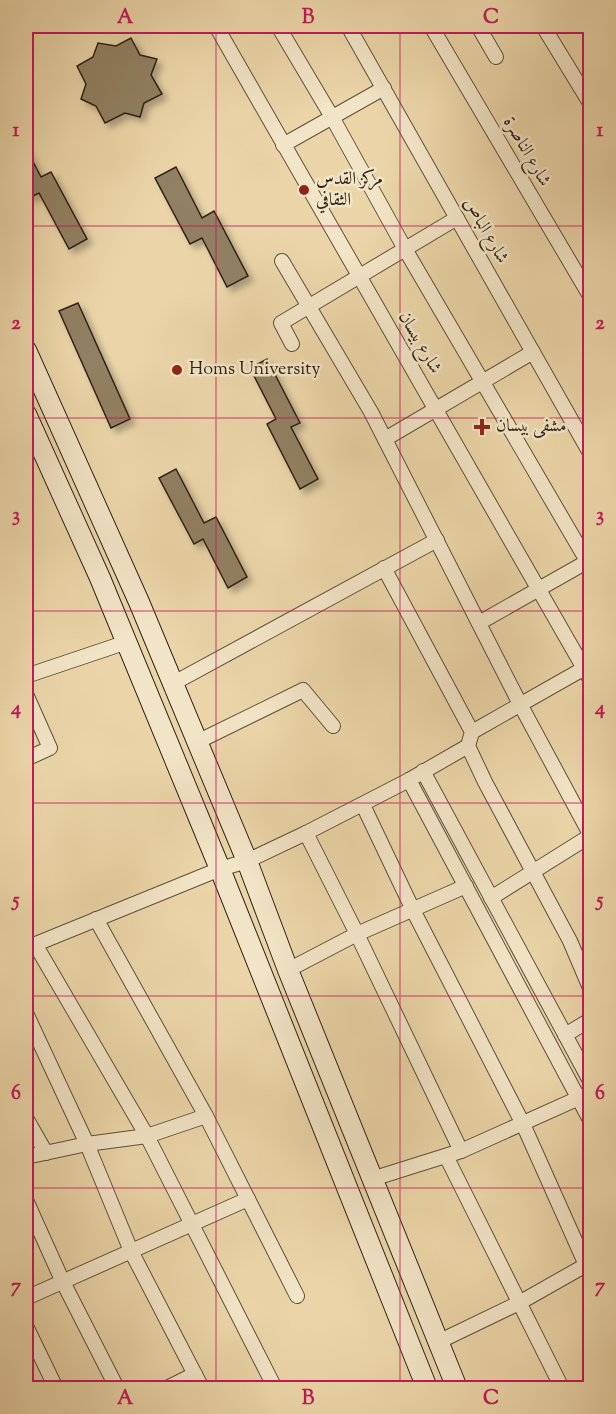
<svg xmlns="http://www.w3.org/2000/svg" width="616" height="1414" viewBox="0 0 616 1414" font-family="'Sorts Mill Goudy',Amiri,serif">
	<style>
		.building { fill: #918062; stroke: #2f2316; stroke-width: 1.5; filter: url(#shadow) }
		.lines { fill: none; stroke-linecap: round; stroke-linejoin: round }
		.street-casing { stroke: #5e503a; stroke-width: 16 }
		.secondary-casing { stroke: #2f2316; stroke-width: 22 }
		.street { stroke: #f2e4c6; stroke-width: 14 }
		.secondary { stroke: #f2e4c6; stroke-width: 20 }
		.grid { fill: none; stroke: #c2185b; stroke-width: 1.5; stroke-opacity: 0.55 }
		.poi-dot { fill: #8f2418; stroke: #f2e4c6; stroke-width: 2 }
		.labels { text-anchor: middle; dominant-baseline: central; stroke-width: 5; stroke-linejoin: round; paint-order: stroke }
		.street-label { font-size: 18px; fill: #2f2316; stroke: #f2e4c6 }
		.poi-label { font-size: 18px; fill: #2f2316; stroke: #f2e4c6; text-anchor: start }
		.neatline { fill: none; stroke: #c2185b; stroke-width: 2 }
		.grid-label { font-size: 20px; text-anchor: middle; font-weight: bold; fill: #c2185b }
	</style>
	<defs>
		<filter id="shadow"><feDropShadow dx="5" dy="5" stdDeviation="3" flood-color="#0004"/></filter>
	</defs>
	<rect width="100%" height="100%" fill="#ebd5a8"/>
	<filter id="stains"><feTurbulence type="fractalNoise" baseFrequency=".00333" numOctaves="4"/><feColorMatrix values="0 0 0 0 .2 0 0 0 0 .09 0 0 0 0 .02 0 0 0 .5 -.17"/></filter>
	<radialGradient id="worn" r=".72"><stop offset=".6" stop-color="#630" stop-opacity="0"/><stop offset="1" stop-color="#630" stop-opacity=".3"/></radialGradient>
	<!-- building -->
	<g class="building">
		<path d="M131 38 140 55 157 59 151 75 162 94 144 103 140 117 125 113 105 123 96 106 81 99 86 84 77 66 93 57 98 43 116 46Z"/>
		<path d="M26 148 41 177 51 172 87 239 69 249 39 193 29 198 26 192Z"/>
		<path d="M176 167 202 218 214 211 248 276 227 287 202 238 190 244 155 178Z"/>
		<path d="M78 303 130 419 111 428 59 311Z"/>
		<path d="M267 359 300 423 291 427 318 479 300 489 267 424 276 419 250 368Z"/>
		<path d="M176 469 204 523 216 517 247 577 228 588 203 539 194 544 159 478Z"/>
	</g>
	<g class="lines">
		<!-- street casing -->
		<g class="street-casing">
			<g id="street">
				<path d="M216 26 590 679"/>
				<path d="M278 26 332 117 405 249 590 566"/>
				<path d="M348 26 590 453"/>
				<path d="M431 26 590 296"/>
				<path d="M478 26 496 57"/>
				<path d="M543 26 590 103"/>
				<path d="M283 145 384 88"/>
				<path d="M282 261 371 412 520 704 590 834"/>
				<path d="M292 344 281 323 457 218"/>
				<path d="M385 439 533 352"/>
				<path d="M384 568 472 732 468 746 485 782 570 941 590 988"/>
				<path d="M479 623 590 560"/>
				<path d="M26 676 127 642"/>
				<path d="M172 684 437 540"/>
				<path d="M26 694 50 748 26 759"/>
				<path d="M472 732 590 665"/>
				<path d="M197 742 303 690 333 726"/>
				<path d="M423 771 590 1081"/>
				<path d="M409 780 590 1120"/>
				<path d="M363 805 413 910 523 1124 590 1274"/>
				<path d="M306 833 409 780 468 746"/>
				<path d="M491 898 590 836"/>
				<path d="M96 919 206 1116 297 1296"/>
				<path d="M35 944 147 1136 275 1388"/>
				<path d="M26 948 220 869 247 861 306 833 357 934 461 1151"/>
				<path d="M288 970 357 934 466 886"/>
				<path d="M26 1013 87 1144 131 1251 202 1388"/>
				<path d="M565 1035 590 1020"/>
				<path d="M26 1118 46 1153"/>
				<path d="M446 1156 562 1388"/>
				<path d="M26 1157 87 1144 147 1136 206 1116"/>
				<path d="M372 1179 461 1151 590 1093"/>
				<path d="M26 1200 62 1280 117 1388"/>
				<path d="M26 1298 248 1199"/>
				<path d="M26 1326 56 1388"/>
				<path d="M438 1342 519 1303 586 1265"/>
				<path d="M167 1388 195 1374"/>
			</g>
		</g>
		<!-- secondary casing -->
		<g class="secondary-casing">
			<g id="secondary">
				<path d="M26 350 139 602 247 861 288 970 457 1388"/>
				<path d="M26 414 100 578 220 869 427 1388"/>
			</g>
		</g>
		<!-- street -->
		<use href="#street" class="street"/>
		<!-- secondary -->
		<use href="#secondary" class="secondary"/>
	</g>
	<!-- grid -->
	<path class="grid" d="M216 26V1388M400 26V1388M26 226H590M26 418H590M26 611H590M26 803H590M26 996H590M26 1188H590"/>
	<!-- markers -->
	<g class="poi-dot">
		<circle cx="304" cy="190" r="6"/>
		<circle cx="177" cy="370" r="6"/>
		<path d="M479 418h6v6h6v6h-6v6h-6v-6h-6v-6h6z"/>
	</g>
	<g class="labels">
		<!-- street labels -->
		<g class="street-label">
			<text transform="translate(526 152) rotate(60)">شارع الناصرة</text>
			<text transform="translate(485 231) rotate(60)">شارع الباص</text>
			<text transform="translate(419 343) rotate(60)">شارع بيسان</text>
		</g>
		<!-- poi labels -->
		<g class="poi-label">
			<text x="316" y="180">مركز القدس<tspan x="316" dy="21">الثقافي</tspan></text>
			<text x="189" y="370">Homs University</text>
			<text x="496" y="427">مشفى بيسان</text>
		</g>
	</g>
	<!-- margin -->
	<rect width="616" height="1414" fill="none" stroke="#ebd5a8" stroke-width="66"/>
	<rect x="33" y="33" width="550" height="1348" class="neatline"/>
	<g class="grid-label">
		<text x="125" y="23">A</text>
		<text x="308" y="23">B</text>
		<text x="491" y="23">C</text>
		<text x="16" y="136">1</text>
		<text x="600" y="136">1</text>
		<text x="16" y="329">2</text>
		<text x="600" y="329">2</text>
		<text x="16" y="521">3</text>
		<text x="600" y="521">3</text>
		<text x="16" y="714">4</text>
		<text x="600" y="714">4</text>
		<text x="16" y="906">5</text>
		<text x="600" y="906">5</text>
		<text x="16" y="1099">6</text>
		<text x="600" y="1099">6</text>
		<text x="16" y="1292">7</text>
		<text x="600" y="1292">7</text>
		<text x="125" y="1404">A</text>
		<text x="308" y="1404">B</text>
		<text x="491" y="1404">C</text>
	</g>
	<rect width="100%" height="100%" filter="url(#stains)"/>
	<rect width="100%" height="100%" fill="url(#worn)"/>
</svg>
